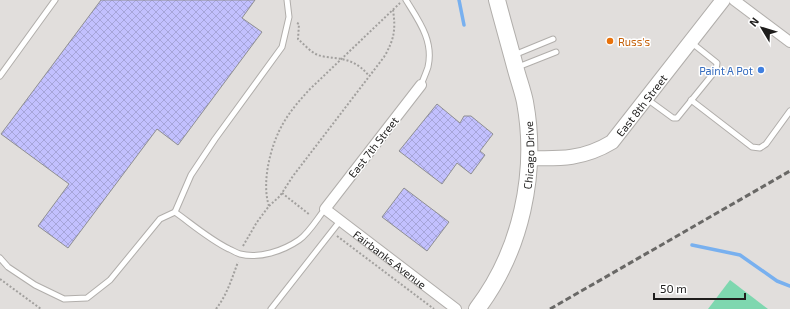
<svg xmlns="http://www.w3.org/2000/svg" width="790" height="309" viewBox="0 0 790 309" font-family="'Exo 2',sans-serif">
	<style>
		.park { fill: #7ed7af }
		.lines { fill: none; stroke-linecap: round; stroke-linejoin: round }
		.stream { stroke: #78b0ef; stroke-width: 3.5 }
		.building { fill: url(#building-cross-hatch); stroke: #8f8f92 }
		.lane-casing { stroke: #b1aeab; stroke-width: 7 }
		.street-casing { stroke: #b1aeab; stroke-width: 12 }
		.secondary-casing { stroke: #b1aeab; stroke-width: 16 }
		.primary-casing { stroke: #b1aeab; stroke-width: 18 }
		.path { stroke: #a2a09e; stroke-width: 2; stroke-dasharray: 2 2; stroke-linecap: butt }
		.lane { stroke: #fff; stroke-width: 5 }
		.street { stroke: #fff; stroke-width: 10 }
		.secondary { stroke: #fff; stroke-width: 14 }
		.primary { stroke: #fff; stroke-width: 16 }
		.rail { stroke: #696866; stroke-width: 3; stroke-dasharray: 6 3; stroke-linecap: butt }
		.food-dot { fill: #e8710a; stroke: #fff; stroke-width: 1.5 }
		.shop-dot { fill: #3f7fe0; stroke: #fff; stroke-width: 1.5 }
		.labels { text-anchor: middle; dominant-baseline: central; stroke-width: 3; stroke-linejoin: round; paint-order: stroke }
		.food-label { font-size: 11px; fill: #c56008; stroke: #fff; text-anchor: start }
		.shop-label { font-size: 11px; fill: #366cbe; stroke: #fff; text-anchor: end }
		.street-label { font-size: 11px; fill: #1e1d1c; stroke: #fff }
	</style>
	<defs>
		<pattern id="building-cross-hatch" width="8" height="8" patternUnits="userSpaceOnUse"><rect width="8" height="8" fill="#c2c0fe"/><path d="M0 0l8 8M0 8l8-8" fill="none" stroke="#a6a5d9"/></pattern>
	</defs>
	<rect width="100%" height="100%" fill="#e1dedc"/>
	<!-- park -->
	<path class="park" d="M730 280 768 309H708Z"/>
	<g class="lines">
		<!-- stream -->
		<g class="stream">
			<path d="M459 0 464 25"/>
			<path d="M692 245 740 255 777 281 790 286"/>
		</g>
	</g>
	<!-- building -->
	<g class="building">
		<path d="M101 0H255L242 18 262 32 178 145 157 129 68 248 38 226 69 184 1 134Z"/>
		<path d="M437 104 460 123 464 116H471L493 134 480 151 485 155 471 174 457 163 442 184 399 151Z"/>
		<path d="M404 188 449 222 427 251 382 217Z"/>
	</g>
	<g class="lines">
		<!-- lane casing -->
		<g class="lane-casing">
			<g id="lane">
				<path d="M406 0C419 21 434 41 428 67 426 73 423 80 421 85"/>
				<path d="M514 55 553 39"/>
				<path d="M518 67 556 52"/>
				<path d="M0 76 55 0"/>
				<path d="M647 99 673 118H677L716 70 717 63 692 43"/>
				<path d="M691 100 752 147 760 148 766 144 790 111"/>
				<path d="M175 212C193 225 209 239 229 249 232 250 236 253 240 254 259 259 283 251 299 240 309 233 317 219 325 209"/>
				<path d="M0 258 8 267 35 285 64 299 87 298 110 280 160 219 175 212 191 175 215 139 282 47 289 17 287 0"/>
				<path d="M271 309 340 221"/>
			</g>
		</g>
		<!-- street casing -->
		<g class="street-casing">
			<g id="street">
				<path d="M734 0 790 42"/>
				<path id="s1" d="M421 85 325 209 456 309"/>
			</g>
		</g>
		<!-- secondary casing -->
		<g class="secondary-casing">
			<g id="secondary">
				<path id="s2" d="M529 158C561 159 584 159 612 142L723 0"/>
			</g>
		</g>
		<!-- primary casing -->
		<g class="primary-casing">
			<g id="primary">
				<path id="s3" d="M477 309C521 251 538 173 525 102 523 92 519 81 516 70 510 47 503 23 497 0"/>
			</g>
		</g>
		<!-- path -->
		<g class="path">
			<path d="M297 23 299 24 298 39C304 44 310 52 318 55 323 57 329 57 334 58 348 59 360 64 369 76"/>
			<path d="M282 193 310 215"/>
			<path d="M269 206 280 196 293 176 384 57C394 40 396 30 393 10"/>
			<path d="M337 236 434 309"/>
			<path d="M243 246 257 222 269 206C261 182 271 143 284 122 291 110 300 100 309 90L400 3"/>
			<path d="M0 279 41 309"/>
			<path d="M216 309C227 295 232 278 238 262"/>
		</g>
		<!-- lane -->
		<use href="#lane" class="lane"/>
		<!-- street -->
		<use href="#street" class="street"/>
		<!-- secondary -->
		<use href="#secondary" class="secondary"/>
		<!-- primary -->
		<use href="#primary" class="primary"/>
		<!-- rail -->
		<path class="rail" d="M550 309 790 171"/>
	</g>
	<!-- markers -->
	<circle class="food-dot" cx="610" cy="41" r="4"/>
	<circle class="shop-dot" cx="761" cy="70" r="4"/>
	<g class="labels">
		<!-- food labels -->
		<g class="food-label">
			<text x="618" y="41">Russ's</text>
		</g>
		<!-- shop labels -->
		<g class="shop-label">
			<text x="753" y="70">Paint A Pot</text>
		</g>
		<!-- street labels -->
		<g class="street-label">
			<text stroke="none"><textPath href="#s2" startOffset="133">East 8th Street</textPath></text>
			<text transform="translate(373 147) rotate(-52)">East 7th Street</text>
			<text stroke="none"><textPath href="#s3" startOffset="165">Chicago Drive</textPath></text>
			<text stroke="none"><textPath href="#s1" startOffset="239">Fairbanks Avenue</textPath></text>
		</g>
	</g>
	<!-- north arrow -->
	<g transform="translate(762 28) rotate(308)" stroke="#ffffff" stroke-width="3" paint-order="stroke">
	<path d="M0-3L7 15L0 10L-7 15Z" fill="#1e1d1c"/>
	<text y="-6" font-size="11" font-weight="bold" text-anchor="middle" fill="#1e1d1c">N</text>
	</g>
	<!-- scale -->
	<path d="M654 293v6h91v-6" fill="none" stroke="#1e1d1c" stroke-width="2"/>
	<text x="660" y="293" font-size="12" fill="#1e1d1c" stroke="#ffffff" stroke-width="3" paint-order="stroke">50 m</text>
</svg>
